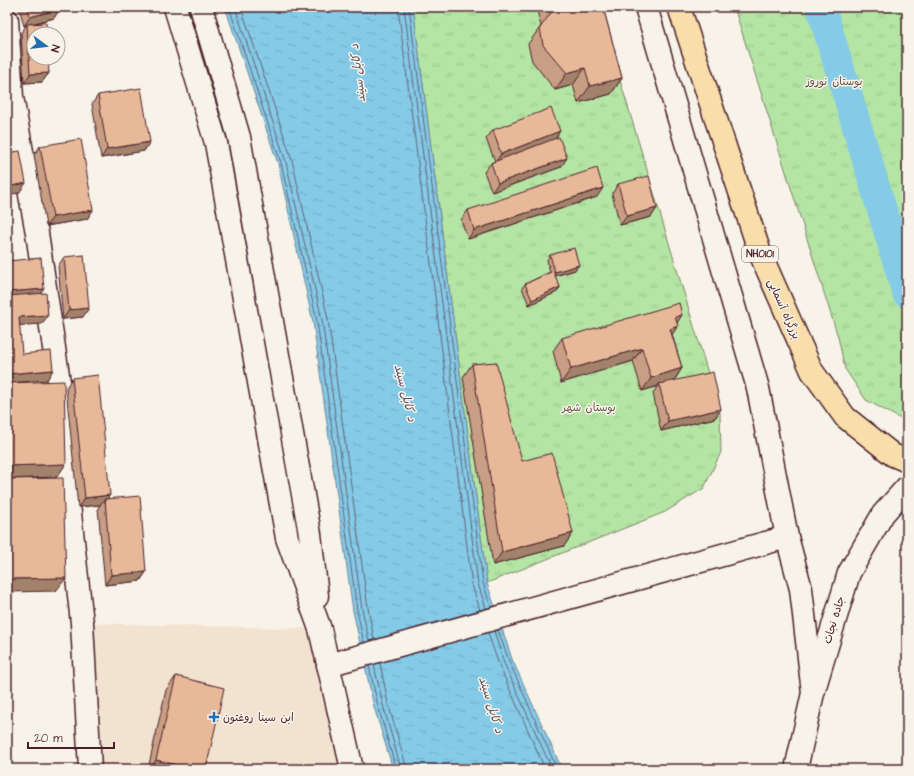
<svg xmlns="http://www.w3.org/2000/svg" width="914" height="776" viewBox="0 0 914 776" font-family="'Architects Daughter','Playpen Sans Arabic',sans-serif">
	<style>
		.built { fill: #f2e2d0 }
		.park { fill: url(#park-tufts); stroke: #7f8268 }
		.water { fill: url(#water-ripples); stroke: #6d869c }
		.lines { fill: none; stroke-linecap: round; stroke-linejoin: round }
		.shore { stroke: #626376; stroke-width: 1 }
		.canal { stroke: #85cae7; stroke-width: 30 }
		.minor-casing { stroke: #4a1f2b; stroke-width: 25 }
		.secondary-casing { stroke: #4a1f2b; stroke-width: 25 }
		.trunk-casing { stroke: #4a1f2b; stroke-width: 25 }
		.minor { stroke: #f7f3e8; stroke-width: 22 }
		.secondary { stroke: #f7f3e8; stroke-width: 22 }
		.trunk { stroke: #f8deab; stroke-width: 22 }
		.wall { fill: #c89f84; stroke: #4a1f2b }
		.shaded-wall { fill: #a2826b; stroke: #4a1f2b }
		.building { fill: #e8b999; stroke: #4a1f2b }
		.poi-dot { fill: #1f6fb2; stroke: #f7f3e8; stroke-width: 1.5 }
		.labels { text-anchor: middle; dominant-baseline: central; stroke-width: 3; stroke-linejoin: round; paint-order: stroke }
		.shield { fill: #f7f3e8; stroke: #7e5f64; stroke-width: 1 }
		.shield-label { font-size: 10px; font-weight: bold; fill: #4a1f2b }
		.park-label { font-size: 11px; fill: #645049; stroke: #f7f3e8 }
		.street-label { font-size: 11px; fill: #4a1f2b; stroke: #f7f3e8 }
		.poi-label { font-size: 11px; fill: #4a1f2b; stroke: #f7f3e8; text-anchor: start }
		.water-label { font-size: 12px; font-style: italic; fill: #5c5263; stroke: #f7f3e8 }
	</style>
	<defs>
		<pattern id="park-tufts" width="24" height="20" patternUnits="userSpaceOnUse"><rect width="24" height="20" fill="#b4e5a4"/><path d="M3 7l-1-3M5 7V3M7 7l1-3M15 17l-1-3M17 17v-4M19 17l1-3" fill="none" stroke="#9cc48d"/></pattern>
		<pattern id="water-ripples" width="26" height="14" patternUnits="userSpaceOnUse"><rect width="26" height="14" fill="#85cae7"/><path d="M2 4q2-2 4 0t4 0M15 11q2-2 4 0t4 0" fill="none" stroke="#74adc6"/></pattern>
	</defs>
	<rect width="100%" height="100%" fill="#f7f3e8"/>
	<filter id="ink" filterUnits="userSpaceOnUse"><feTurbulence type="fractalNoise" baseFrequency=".025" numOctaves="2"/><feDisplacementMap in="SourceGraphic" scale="8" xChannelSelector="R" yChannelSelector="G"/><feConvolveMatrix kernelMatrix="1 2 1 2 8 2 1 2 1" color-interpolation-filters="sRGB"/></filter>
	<g filter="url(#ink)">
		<!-- built -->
		<path class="built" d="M82 623 320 629 352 769H90Z"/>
		<!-- park -->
		<g class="park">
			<path d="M413 7H598L720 413 721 452 704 488 665 512 487 583Z"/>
			<path d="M734 7H907V420L901 419 866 400 845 369 838 337Z"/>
		</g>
		<!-- water -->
		<path class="water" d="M225 7H413L487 583 512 659 562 769H393L374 707 353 611 313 322 278 164Z"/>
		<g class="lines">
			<!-- shore -->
			<g class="shore">
				<path d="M229 7 281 163 317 321 357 610 364 643"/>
				<path d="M235 7 286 162 322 320 362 609 369 641"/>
				<path d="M241 7 292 160 328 319 368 608 374 640"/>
				<path d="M398 7 472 585 480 610"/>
				<path d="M404 7 478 584 486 608"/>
				<path d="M409 7 483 583 491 607"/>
				<path d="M498 630 509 661 557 769"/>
				<path d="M494 631 504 663 552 769"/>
				<path d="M488 633 499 665 545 769"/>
				<path d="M380 663 388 703 407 769"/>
				<path d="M374 665 383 705 401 769"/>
				<path d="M369 666 378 706 396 769"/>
			</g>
			<!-- canal -->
			<path class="canal" d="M821 7 907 293"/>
			<!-- minor casing -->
			<g class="minor-casing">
				<g id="minor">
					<path d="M7 20 12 97 37 233 61 395 67 486 82 623 90 769"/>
					<path d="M328 665 787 537"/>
				</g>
			</g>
			<!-- secondary casing -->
			<g class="secondary-casing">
				<g id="secondary">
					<path d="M175 7 216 143 287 538 320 629 352 769"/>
					<path d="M201 7 239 137 310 534 317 596"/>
					<path d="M646 7 758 388 787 537 801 589 813 693"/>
					<path d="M796 769 813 693 849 573 883 514 907 487"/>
				</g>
			</g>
			<!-- trunk casing -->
			<g class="trunk-casing">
				<path id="trunk" d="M679 7 760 253 812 371 845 417 893 455 907 461"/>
			</g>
			<!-- minor -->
			<use href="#minor" class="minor"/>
			<!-- secondary -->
			<use href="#secondary" class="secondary"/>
			<!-- trunk -->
			<use href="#trunk" class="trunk"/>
		</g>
		<!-- wall -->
		<g class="wall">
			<path d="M19 7H60L54 18 34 24 49 73 42 82 24 83 21 33 26 26H24Z"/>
			<path d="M536 7H603L622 78 611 94 578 103 573 85 555 90 532 61 528 44 541 26Z"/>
			<path d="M98 95 150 142 144 151 101 158 92 104Z"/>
			<path d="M493 130 555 139 561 167 492 192 484 172 491 163 495 161 486 139Z"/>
			<path d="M40 146 93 210 87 219 46 226 34 155Z"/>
			<path d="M618 184 657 208 651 217 620 225 612 194Z"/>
			<path d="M597 197 468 239 461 220 468 210Z"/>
			<path d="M550 255 575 270 555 276 560 287 557 292 529 305 522 288 525 284 550 272 547 260Z"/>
			<path d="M64 257 83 317 63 319 58 266Z"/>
			<path d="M677 323 678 326 672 334 682 368 674 381 721 409 715 418 661 431 653 393 658 386 642 391 633 361 561 383 553 351 562 338Z"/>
			<path d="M472 364 522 461 573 533 564 546 493 565 463 377Z"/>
			<path d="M72 378 108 498 146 572 140 581 105 585 98 508 100 505 78 507 66 388Z"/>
			<path d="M176 676 206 769H148L166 690Z"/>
		</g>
		<!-- shaded-wall -->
		<g class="shaded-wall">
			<path d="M60 9 54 18 27 25V24L26 26H24L30 17Z"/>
			<path d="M585 68 573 85 555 90 567 73Z"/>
			<path d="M49 73 42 82 24 83 30 74Z"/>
			<path d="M622 78 611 94 578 103 590 86Z"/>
			<path d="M560 131 554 141 495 163 501 154Z"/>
			<path d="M150 142 144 151 101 158 107 149Z"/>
			<path d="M567 158 561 167 492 192 498 183Z"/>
			<path d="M26 183 19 193 7 195V187Z"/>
			<path d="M603 188 597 197 468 239 474 230Z"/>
			<path d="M657 208 651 217 620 225 627 216Z"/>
			<path d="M93 210 87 219 46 226 53 217Z"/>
			<path d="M579 265 575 270 551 277 555 272Z"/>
			<path d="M560 287 557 292 529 305 532 300Z"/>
			<path d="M44 289 37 299 7 301V292Z"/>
			<path d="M89 308 83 317 63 319 69 310Z"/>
			<path d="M48 315 42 324 12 326 19 317Z"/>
			<path d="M682 315 674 328 678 326 669 339 661 342 675 317Z"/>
			<path d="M642 348 633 361 561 383 571 369Z"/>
			<path d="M682 368 673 382 659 384 658 386 642 391 651 378Z"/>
			<path d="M53 370 47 380 7 383V374Z"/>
			<path d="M721 409 715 418 661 431 668 421Z"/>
			<path d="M66 464 57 477 7 479V466Z"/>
			<path d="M110 495 105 503V499L100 505 78 507 85 498Z"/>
			<path d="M573 533 564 546 493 565 502 552Z"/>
			<path d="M146 572 140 581 105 585 111 575Z"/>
			<path d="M66 578 56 591 7 592V579Z"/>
			<path d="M156 760 194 769H150Z"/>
		</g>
		<!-- building -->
		<g class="building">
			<path d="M28 7H60V9L30 17Z"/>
			<path d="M552 7H603L622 78 590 86 585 68 567 73 543 45 540 28 553 10Z"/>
			<path d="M46 23 47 34H34V58H48L49 73 30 74 27 24Z"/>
			<path d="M141 88 150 142 107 149 98 95Z"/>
			<path d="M551 108 560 131 501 154 493 130Z"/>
			<path d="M559 137 567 158 498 183 491 163Z"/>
			<path d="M81 139 93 210 53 217 40 146Z"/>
			<path d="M20 151 26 183 7 187V153Z"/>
			<path d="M597 168 603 188 474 230 468 210Z"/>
			<path d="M649 176 657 208 627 216 618 184Z"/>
			<path d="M574 248 579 265 555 272 550 255Z"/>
			<path d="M84 255 89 308 69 310 64 257Z"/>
			<path d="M41 258 44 289 7 292V261Z"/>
			<path d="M553 271 560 287 532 300 525 284Z"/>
			<path d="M46 293 48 315 19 317 22 354 51 351 53 370 7 374V296Z"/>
			<path d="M679 303 682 315 675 317 678 326 670 329 682 368 651 378 642 348 571 369 562 338Z"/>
			<path d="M496 362 522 461 552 453 573 533 502 552 472 364Z"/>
			<path d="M713 372 721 409 668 421 659 384Z"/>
			<path d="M98 375 110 495 85 498 72 378Z"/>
			<path d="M64 381 66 464 7 466V383Z"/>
			<path d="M63 478 66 578 7 579V479Z"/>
			<path d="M140 496 146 572 111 575 105 499Z"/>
			<path d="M176 676 224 688 206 769H194L156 760Z"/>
		</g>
	</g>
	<!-- markers -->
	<path class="poi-dot" d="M212 711h4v4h4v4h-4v4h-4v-4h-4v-4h4z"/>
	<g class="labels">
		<!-- shield labels -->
		<rect class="shield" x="742" y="246" width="36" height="16" rx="3"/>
		<g class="shield-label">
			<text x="760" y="254">NH0101</text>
		</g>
		<!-- park labels -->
		<g class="park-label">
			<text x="834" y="81">بوستان نوروز</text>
			<text x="589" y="407">بوستان شهر</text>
		</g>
		<!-- street labels -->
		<g class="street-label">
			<text transform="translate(784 309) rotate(66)">بزرگراه آسمایی</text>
			<text transform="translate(834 620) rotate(-73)">جاده نجات</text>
		</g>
		<!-- poi labels -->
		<g class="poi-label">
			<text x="223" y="717">ابن سینا روغتون</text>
		</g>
		<!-- water labels -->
		<g class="water-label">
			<text transform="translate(358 73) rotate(-97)">د کابل سيند</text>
			<text transform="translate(405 393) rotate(76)">د کابل سيند</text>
			<text transform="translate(491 705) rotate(73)">د کابل سيند</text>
		</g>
	</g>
	<!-- margin -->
	<rect width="914" height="776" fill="none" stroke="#f7f3e8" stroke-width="24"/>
	<rect x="12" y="12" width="890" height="752" fill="none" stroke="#4a1f2b" stroke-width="1.5" filter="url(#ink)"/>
	<!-- north arrow -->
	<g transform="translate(46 46) rotate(105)"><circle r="19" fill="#f7f3e8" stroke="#b29e9c"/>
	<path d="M0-3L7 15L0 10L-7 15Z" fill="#1f6fb2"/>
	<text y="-6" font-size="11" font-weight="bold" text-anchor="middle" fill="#4a1f2b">N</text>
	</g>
	<!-- scale -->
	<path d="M28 742v6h86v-6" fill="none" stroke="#4a1f2b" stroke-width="2"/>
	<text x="34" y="742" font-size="12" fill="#4a1f2b" stroke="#f7f3e8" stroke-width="3" paint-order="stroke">20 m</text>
</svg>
